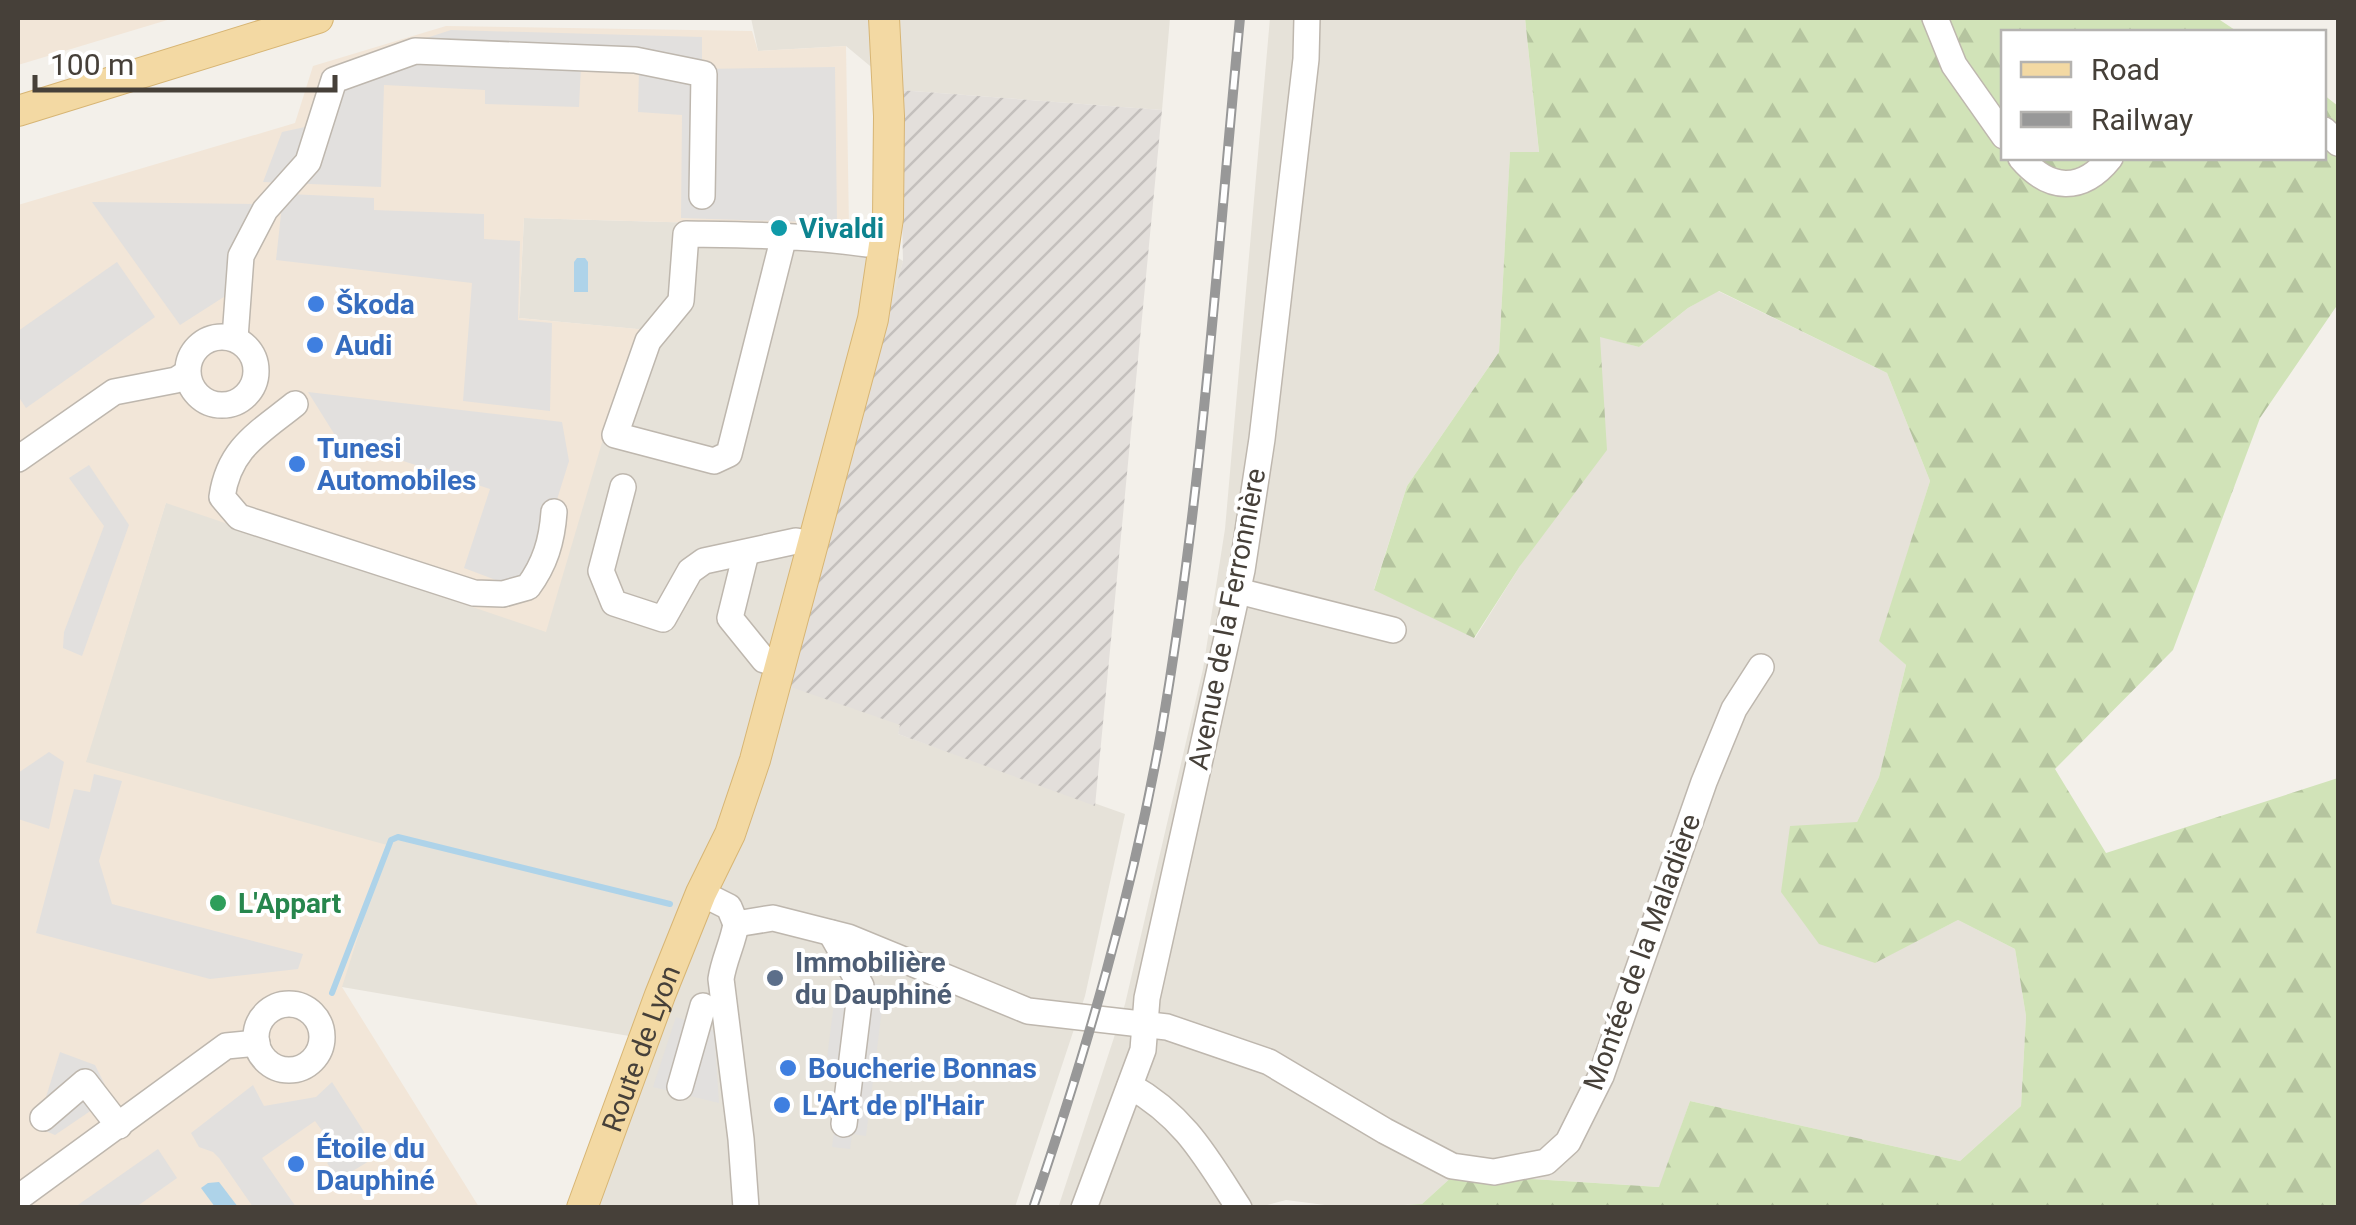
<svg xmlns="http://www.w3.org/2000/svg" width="2356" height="1225" viewBox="0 0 2356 1225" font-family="Roboto,sans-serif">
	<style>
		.residential { fill: #e6e2d9 }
		.commercial { fill: #f2e6d8 }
		.industrial { fill: url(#industrial-furrows) }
		.forest { fill: url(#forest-firs) }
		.parking { fill: #e2e0de }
		.water { fill: #aed3e9 }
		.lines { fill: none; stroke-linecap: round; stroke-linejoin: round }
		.stream { stroke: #aed3e9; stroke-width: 6 }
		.minor-casing { stroke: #beb7ae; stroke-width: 28 }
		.major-casing { stroke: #d7b574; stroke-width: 32 }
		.minor { stroke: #fff; stroke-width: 25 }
		.major { stroke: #f3d9a3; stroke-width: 30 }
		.rail-casing { stroke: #989898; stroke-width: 10 }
		.rail { stroke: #fff; stroke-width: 6; stroke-dasharray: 19; stroke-linecap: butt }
		.culture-dot { fill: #0f9aa8; stroke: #fff; stroke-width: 4 }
		.shop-dot { fill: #3f7fe0; stroke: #fff; stroke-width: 4 }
		.leisure-dot { fill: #2e9e5b; stroke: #fff; stroke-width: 4 }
		.service-dot { fill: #5c6f8a; stroke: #fff; stroke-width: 4 }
		.labels { text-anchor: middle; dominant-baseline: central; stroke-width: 8; stroke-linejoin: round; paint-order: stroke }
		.culture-label { font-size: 28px; font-weight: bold; fill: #0d838f; stroke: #fff; text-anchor: start }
		.shop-label { font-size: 28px; font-weight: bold; fill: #366cbe; stroke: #fff; text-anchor: start }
		.street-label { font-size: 28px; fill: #464039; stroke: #fff }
		.leisure-label { font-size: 28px; font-weight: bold; fill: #27864d; stroke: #fff; text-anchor: start }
		.service-label { font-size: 28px; font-weight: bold; fill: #4e5e75; stroke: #fff; text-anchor: start }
	</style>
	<defs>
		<pattern id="industrial-furrows" width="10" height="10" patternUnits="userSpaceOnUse" patternTransform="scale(2.5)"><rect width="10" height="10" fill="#e3dfdb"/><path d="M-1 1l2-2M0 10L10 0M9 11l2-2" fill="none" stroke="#c4c0bd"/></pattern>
		<pattern id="forest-firs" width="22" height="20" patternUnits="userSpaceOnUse" patternTransform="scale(2.5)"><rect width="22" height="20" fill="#d1e3b8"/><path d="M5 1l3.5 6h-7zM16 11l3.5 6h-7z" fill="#b5c49f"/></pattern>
	</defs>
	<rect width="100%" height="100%" fill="#f3f0ea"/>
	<!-- residential -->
	<g class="residential">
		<path d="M751 18H1170L1162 110 899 90 846 46 758 51Z"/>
		<path d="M1270 18H1525L1539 153H1510L1499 352 1407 486 1374 589 1475 638 1520 566 1599 336 1639 347 1688 308 1718 291 1887 373 1930 481 1880 641 1906 665 1879 777 1857 822 1875 962 1958 920 2015 949 2026 1016 2021 1106 1960 1161 1690 1101 1660 1187 1455 1174 1422 1204 1348 1208 1286 1200 1256 1208H1058L1125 1004 1203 669 1225 529Z"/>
		<path d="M524 218 849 227 903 261 878 358 901 725 898 734 1125 814 1085 996 1015 1207H570L635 1037 342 987 85 763 166 502 609 419 647 330 519 318Z"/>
	</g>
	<!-- commercial -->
	<g class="commercial">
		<path d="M18 18H174L18 65Z"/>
		<path d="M446 26 752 31 758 51 846 46 849 227 524 218 519 318 649 330 609 419 546 632 166 503 86 762 387 845 342 987 479 1207 18 1208V205L295 123 313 66Z"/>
	</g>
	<!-- industrial -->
	<path class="industrial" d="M899 90 1162 110 1095 806 898 734 900 725 785 685 903 261Z"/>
	<!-- forest -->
	<path class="forest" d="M1525 18H2217L2238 32H2004V158H2324V95L2338 106V304L2260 418 2173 650 2055 769 2106 853 2338 778V1207L1365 1208 1422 1204 1455 1174 1659 1187 1690 1101 1960 1161 2021 1106 2026 1016 2015 949 1958 920 1875 963 1819 944 1781 892 1790 826 1857 822 1879 777 1906 665 1879 641 1930 481 1887 373 1719 291 1688 308 1639 347 1600 337 1607 450 1520 566 1474 638 1374 590 1407 486 1499 352 1510 152H1539Z"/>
	<!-- parking -->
	<g class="parking">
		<path d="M451 30 702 37V64L581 66 579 107 485 104V90L384 85 381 187 263 182 282 132 305 127 322 72Z"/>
		<path d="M835 67 837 223 681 218 682 115 638 112 639 70Z"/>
		<path d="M289 194 374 198V210L484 214V239L520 241 518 320 552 323 550 411 463 401 472 283 276 260 282 205Z"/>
		<path d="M92 202 255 204 230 293 180 325Z"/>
		<path d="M117 262 155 317 26 408 18 396V331Z"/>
		<path d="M308 392 562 422 569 461 534 573 509 585 464 568 490 489 338 440Z"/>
		<path d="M89 465 129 525 82 656 63 648 64 632 104 526 69 478Z"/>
		<path d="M49 752 64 762 49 829 18 819V773Z"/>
		<path d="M94 774 122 781 99 861 112 904 303 954 298 969 210 979 36 933 74 789 90 792Z"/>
		<path d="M837 979 885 985 866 1136 852 1134 850 1149 832 1147 843 1061 827 1058Z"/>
		<path d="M676 1017 714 1031 719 1103 653 1087Z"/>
		<path d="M60 1052 95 1065 111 1097 55 1135 41 1129V1113Z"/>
		<path d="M332 1082 379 1155 338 1180 327 1163 339 1154 315 1121 262 1158 296 1207H253L219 1158 213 1152 199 1147 191 1133 253 1085 264 1106 316 1097Z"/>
		<path d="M158 1149 177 1178 136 1207H75Z"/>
	</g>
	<!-- water -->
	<g class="water">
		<path d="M577 258H585L588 262V292H574V262Z"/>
		<path d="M219 1182 238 1207H215L201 1188 208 1183Z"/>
	</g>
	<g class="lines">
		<!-- stream -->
		<path class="stream" d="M332 993 391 840 398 837 670 904"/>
		<!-- minor casing -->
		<g class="minor-casing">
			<g id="minor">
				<path d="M1935 18 1954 65 2004 136"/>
				<path d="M2324 130 2338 143"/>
				<path d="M2021 158C2049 191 2082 193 2110 158"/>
				<path d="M784 236 729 454 714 461 615 435 648 341 681 301 686 234C747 235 806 235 866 244"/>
				<circle cx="222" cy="371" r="34"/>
				<path d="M235 338 241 256 265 210 308 162 334 80 415 51 635 60 704 74 702 196"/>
				<path d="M295 404C259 433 229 448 222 497L239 517 474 593 503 594 528 587C545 564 552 541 554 512"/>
				<path d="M18 459 114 392 176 380 187 373"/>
				<path d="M623 487 601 571 614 603 663 619 690 571 704 561 796 541 812 544"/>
				<path d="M746 553 730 618 764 660"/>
				<path d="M1238 591 1393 630"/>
				<path d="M701 893 729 907 736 924"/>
				<path d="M736 924 773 918 848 937 1028 1011 1167 1027 1269 1062 1385 1131 1452 1166 1494 1172 1546 1162 1568 1142 1601 1076 1704 782 1734 709 1761 667"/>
				<path d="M736 924C733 943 724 959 721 979L741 1139 746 1208"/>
				<path d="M831 933 861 986 844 1124"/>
				<circle cx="289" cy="1037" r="33"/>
				<path d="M1130 1086C1184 1116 1206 1157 1239 1208"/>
				<path d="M680 1087 703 1006"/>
				<path d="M43 1118 85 1082 119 1126"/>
				<path d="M18 1198 226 1046 257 1043"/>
				<path d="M1084 1208 1143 1050 1147 998 1242 570 1262 439 1306 59 1307 18"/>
			</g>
		</g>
		<!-- major casing -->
		<g class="major-casing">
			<g id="major">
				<path d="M18 111 318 18"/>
				<path id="s1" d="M582 1208 660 995 701 893 730 834 755 760 873 319 888 218 889 116 884 18"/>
			</g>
		</g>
		<!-- minor -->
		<use href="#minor" class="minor"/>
		<!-- major -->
		<use href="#major" class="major"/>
		<!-- rail casing -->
		<g class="rail-casing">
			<path id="rail" d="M1033 1208C1086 1052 1132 895 1161 733 1202 497 1217 256 1240 18"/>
		</g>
		<!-- rail -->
		<use href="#rail" class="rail"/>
	</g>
	<!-- markers -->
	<circle class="culture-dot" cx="779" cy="228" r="10"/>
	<g class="shop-dot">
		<circle cx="316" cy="304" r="10"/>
		<circle cx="315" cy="345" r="10"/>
		<circle cx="297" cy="464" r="10"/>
		<circle cx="788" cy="1068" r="10"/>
		<circle cx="782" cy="1105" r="10"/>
		<circle cx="296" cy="1164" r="10"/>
	</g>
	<circle class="leisure-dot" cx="218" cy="903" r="10"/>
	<circle class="service-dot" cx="775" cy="978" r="10"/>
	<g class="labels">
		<!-- culture labels -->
		<g class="culture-label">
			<text x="799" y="228">Vivaldi</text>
		</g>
		<!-- shop labels -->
		<g class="shop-label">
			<text x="336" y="304">Škoda</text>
			<text x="335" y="345">Audi</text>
			<text x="317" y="448">Tunesi<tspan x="317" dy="32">Automobiles</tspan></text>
			<text x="808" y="1068">Boucherie Bonnas</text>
			<text x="802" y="1105">L'Art de pl'Hair</text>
			<text x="316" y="1148">Étoile du<tspan x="316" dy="32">Dauphiné</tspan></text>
		</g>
		<!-- street labels -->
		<g class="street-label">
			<text transform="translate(1227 619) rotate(-79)">Avenue de la Ferronnière</text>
			<text transform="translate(1642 952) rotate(-70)">Montée de la Maladière</text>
			<text stroke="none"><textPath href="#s1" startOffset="170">Route de Lyon</textPath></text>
		</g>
		<!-- leisure labels -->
		<g class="leisure-label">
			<text x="238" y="903">L'Appart</text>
		</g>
		<!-- service labels -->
		<g class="service-label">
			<text x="795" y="962">Immobilière<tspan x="795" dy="32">du Dauphiné</tspan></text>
		</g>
	</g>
	<!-- border -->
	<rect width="2356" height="1225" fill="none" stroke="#464039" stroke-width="40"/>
	<!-- legend -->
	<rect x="2001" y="30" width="325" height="130" fill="#ffffff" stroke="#b5b3b0" stroke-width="2.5"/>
	<rect x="2021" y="62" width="50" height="15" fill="#f3d9a3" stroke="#b5b3b0" stroke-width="2.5"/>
	<text x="2091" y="80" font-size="30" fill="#464039">Road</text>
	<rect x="2021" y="112" width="50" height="15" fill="#989898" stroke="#b5b3b0" stroke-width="2.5"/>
	<text x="2091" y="130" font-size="30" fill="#464039">Railway</text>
	<!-- scale -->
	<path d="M35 75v15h300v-15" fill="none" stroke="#464039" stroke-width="5"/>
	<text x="50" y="75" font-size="30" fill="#464039" stroke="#ffffff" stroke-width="8" paint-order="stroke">100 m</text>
</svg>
